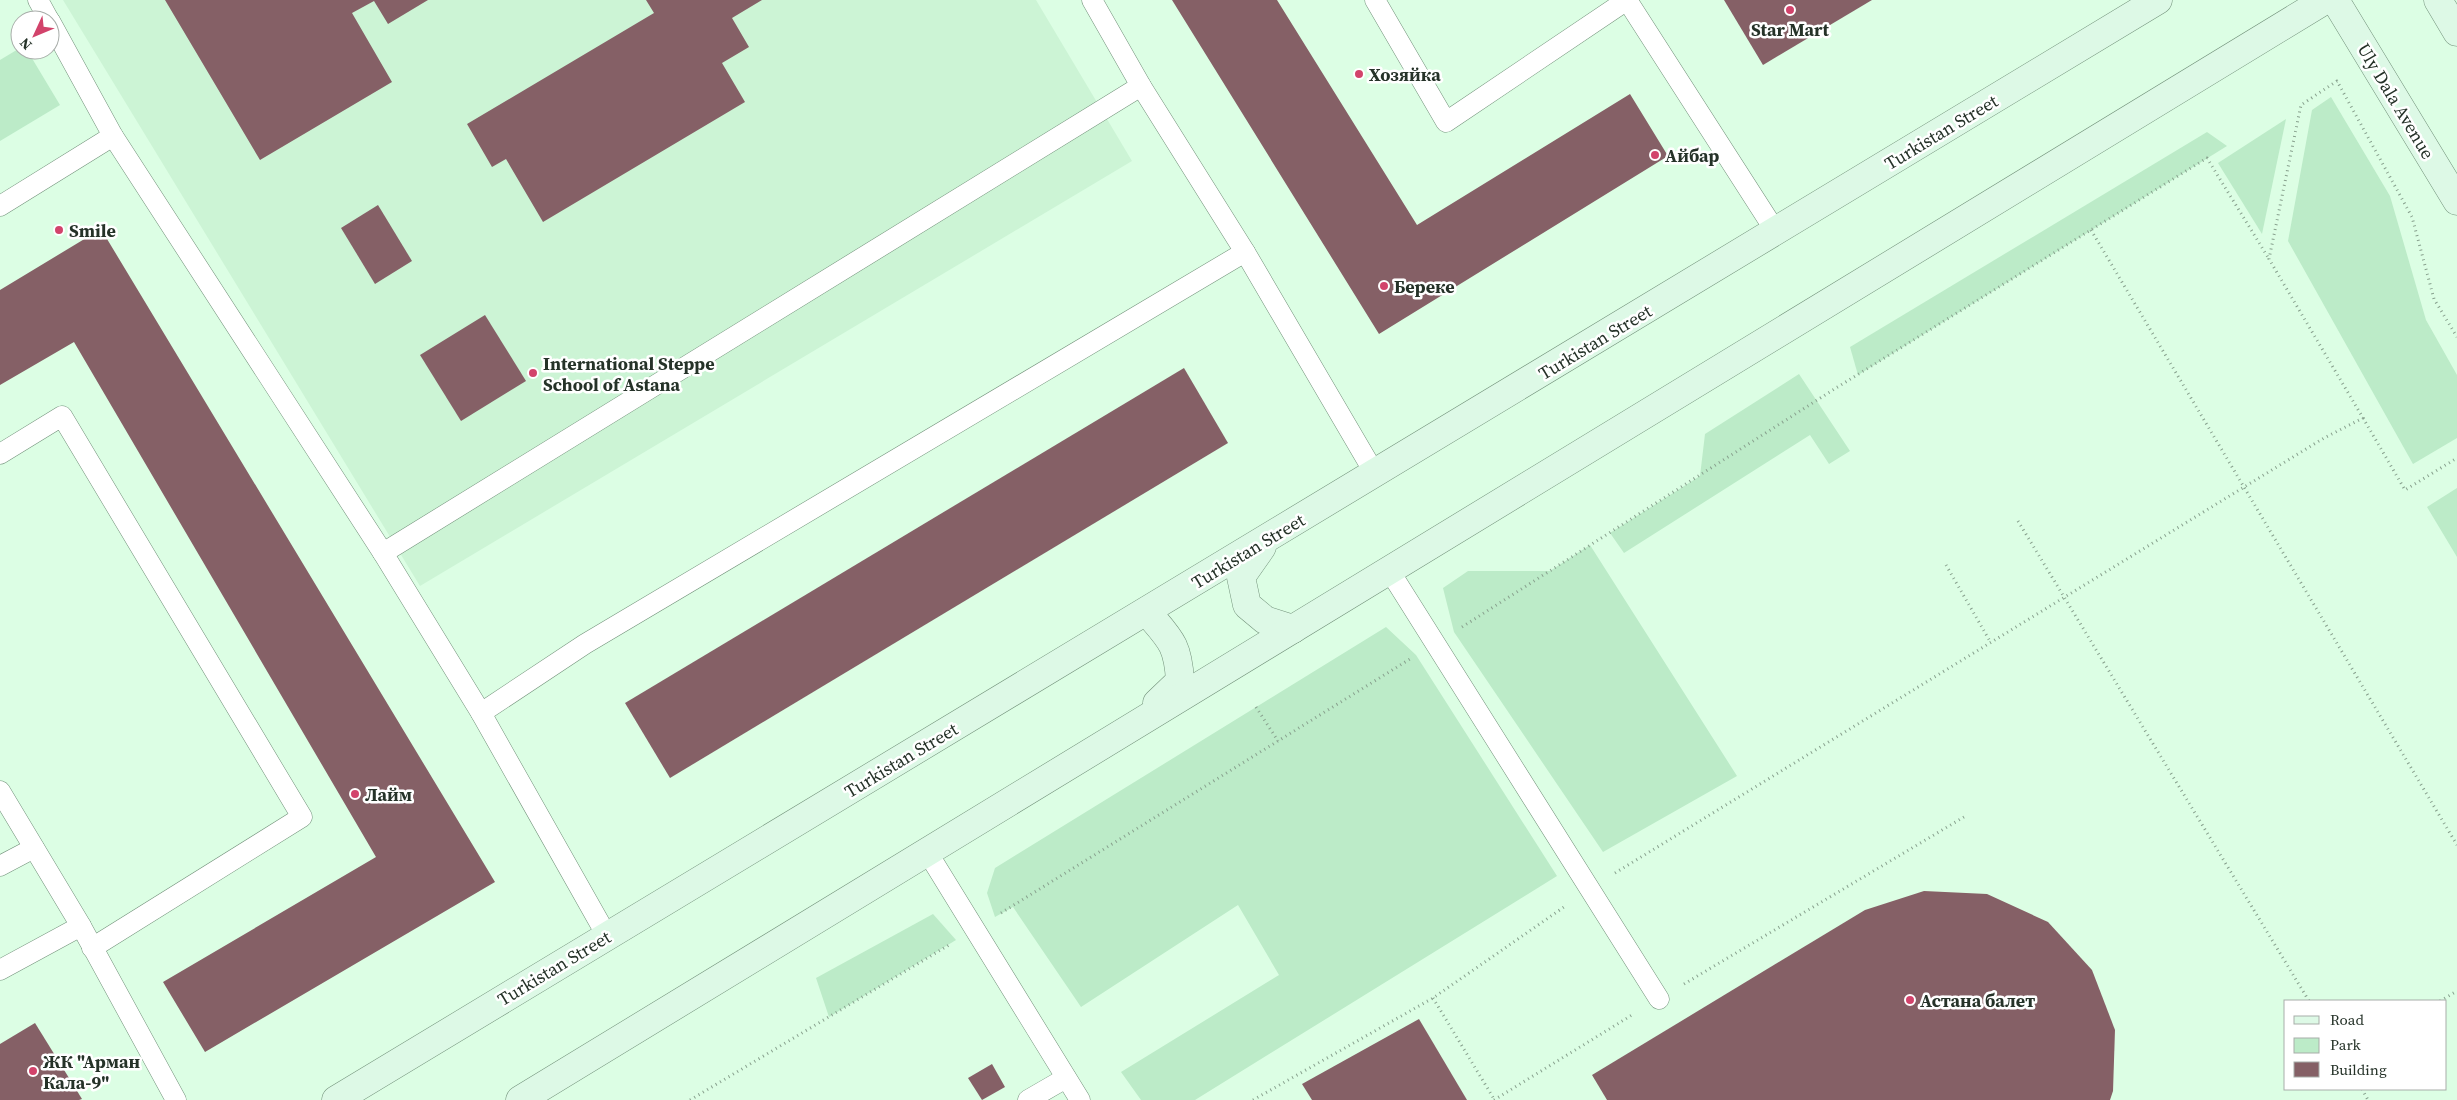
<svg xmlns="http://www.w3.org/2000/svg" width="2457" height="1100" viewBox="0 0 2457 1100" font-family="'Source Serif 4',serif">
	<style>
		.built { fill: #ccf4d5 }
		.green { fill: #bcebc8 }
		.building { fill: #856066 }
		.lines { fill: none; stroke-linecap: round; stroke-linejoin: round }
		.service-casing { stroke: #72917a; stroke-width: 21 }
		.secondary-casing { stroke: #72917a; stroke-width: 29 }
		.path { stroke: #88a18e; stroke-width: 3; stroke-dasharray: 1 4; stroke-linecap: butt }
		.service { stroke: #fff; stroke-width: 20 }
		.secondary { stroke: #ddf9e6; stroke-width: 28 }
		.poi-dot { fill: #d2436b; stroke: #fff; stroke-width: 2 }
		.labels { text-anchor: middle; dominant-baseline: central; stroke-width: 5; stroke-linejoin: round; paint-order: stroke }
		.poi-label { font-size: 18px; font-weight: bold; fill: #253228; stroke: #fff; text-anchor: start }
		.street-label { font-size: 18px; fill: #253228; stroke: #fff }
	</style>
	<rect width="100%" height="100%" fill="#dcfee4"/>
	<!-- built -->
	<path class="built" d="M63 0H1036L1132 161 420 586Z"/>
	<!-- green -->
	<g class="green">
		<path d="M20 48 27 50 60 105 0 141V60Z"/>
		<path d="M2331 97 2390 196 2426 320 2457 375V438L2413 464 2288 241 2312 110Z"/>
		<path d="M2286 119 2262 234 2218 163Z"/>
		<path d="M2207 132 2227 146 1858 375 1850 347Z"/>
		<path d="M1799 374 1850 451 1829 464 1810 435 1624 553 1610 533 1700 476 1705 434Z"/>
		<path d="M2457 488V557L2427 507Z"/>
		<path d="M1590 545 1737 776 1603 852 1454 632 1443 588 1468 571H1550Z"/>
		<path d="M1386 627 1416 655 1557 876 1195 1100H1141L1121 1072 1279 975 1238 905 1081 1007 1013 907 995 917 987 893 995 868Z"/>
		<path d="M933 914 956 940 829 1017 816 978Z"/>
	</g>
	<!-- building -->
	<g class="building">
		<path d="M165 0H428L388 24 374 1 352 13 392 82 260 160Z"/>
		<path d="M646 0H762L732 18 749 47 722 63 745 102 543 222 506 159 492 167 467 124 654 13Z"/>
		<path d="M1172 0H1277L1417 225 1630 94 1668 156 1379 334Z"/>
		<path d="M1724 0H1872L1763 65Z"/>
		<path d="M378 205 412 261 375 284 341 228Z"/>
		<path d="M101 229 495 882 205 1052 163 982 376 857 74 342 0 385V290Z"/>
		<path d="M485 315 526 381 461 421 420 355Z"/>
		<path d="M1184 368 1228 443 670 778 625 703Z"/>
		<path d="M1924 891 1987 894 2048 922 2092 970 2115 1030 2113 1091 2110 1100H1607L1592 1075 1865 910Z"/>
		<path d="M1419 1019 1467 1100H1312L1302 1084Z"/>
		<path d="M35 1023 82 1099 79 1100H0V1044Z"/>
		<path d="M992 1064 1005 1087 982 1100 968 1078Z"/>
	</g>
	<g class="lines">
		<!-- service casing -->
		<g class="service-casing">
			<g id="service">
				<path d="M38 0 49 20"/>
				<path d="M1092 0 1141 86 1245 252"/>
				<path d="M1375 0 1446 122 1627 0"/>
				<path d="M1627 0 1776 232"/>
				<path d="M50 21 113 136 383 553 481 713 607 936"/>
				<path d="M0 206 113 136"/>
				<path d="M0 454 62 416 302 817 92 948"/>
				<path d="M383 553 1141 86"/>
				<path d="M1389 570 1659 999"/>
				<path d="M481 713 585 644 1245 252 1375 474"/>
				<path d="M0 791 81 926 176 1100"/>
				<path d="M926 850 1080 1100"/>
				<path d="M0 866 34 848"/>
				<path d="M0 970 81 926"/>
				<path d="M1028 1100 1066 1078"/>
			</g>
		</g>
		<!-- secondary casing -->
		<g class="secondary-casing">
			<g id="secondary">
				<path d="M2335 0 2457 201"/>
				<path d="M2438 0 2457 32"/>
				<path d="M1262 547 1241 577 1247 605 1265 620 1293 629"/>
				<path d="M1147 612C1170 639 1178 644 1180 681L1157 703"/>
				<path d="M336 1100 2158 0"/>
				<path d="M520 1100 2325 0"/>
			</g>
		</g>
		<!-- path -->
		<g class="path">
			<path d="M2091 230 2457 845"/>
			<path d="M2363 418 2405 490 2457 458"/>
			<path d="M2018 521 2309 1001"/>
			<path d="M1946 565 1991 643"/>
			<path d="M1462 627 1836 388 2207 158 2269 259"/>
			<path d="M1256 707 1278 741"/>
			<path d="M1615 873 2324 438 2363 418 2269 259 2301 105 2337 81 2412 217 2434 299 2457 337"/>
			<path d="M1001 913 1410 659"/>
			<path d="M1684 984 1964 817"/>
			<path d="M1433 998 1494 1099"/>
			<path d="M2440 1001 2457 991"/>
			<path d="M2362 1089 2368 1100"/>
			<path d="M690 1100 949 945"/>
			<path d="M1253 1100 1433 998 1564 907"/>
			<path d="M1494 1100 1632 1015"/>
		</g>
		<!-- service -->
		<use href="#service" class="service"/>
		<!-- secondary -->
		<use href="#secondary" class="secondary"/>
	</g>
	<!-- markers -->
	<g class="poi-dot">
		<circle cx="1790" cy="10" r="5"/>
		<circle cx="1359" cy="74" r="5"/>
		<circle cx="1655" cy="155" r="5"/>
		<circle cx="59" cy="230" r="5"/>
		<circle cx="1384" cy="286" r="5"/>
		<circle cx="533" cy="373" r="5"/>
		<circle cx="355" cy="794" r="5"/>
		<circle cx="1910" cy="1000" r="5"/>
		<circle cx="33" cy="1071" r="5"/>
	</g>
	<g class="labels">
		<!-- poi labels -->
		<g class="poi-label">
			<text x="1790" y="29" text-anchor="middle">Star Mart</text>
			<text x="1369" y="74">Хозяйка</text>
			<text x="1665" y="155">Айбар</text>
			<text x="69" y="230">Smile</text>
			<text x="1394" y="286">Береке</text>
			<text x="543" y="363">International Steppe<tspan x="543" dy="21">School of Astana</tspan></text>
			<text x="365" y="794">Лайм</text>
			<text x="1920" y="1000">Астана балет</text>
			<text x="43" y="1061">ЖК "Арман<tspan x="43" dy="21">Кала-9"</tspan></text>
		</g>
		<!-- street labels -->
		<g class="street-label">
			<text transform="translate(2396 101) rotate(59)">Uly Dala Avenue</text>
			<text transform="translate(1941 132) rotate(-31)">Turkistan Street</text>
			<text transform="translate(1595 342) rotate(-31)">Turkistan Street</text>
			<text transform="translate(1248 551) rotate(-31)">Turkistan Street</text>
			<text transform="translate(901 760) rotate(-31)">Turkistan Street</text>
			<text transform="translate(554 968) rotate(-31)">Turkistan Street</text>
		</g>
	</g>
	<!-- legend -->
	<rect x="2284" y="1000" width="162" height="90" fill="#ffffff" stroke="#a8ada9"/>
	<rect x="2294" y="1016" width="25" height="8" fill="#ddf9e6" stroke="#a8ada9"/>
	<text x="2330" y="1025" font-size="15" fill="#253228">Road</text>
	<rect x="2294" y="1038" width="25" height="15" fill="#bcebc8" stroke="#a8ada9"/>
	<text x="2330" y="1050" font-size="15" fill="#253228">Park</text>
	<rect x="2294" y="1062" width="25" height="15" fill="#856066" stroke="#a8ada9"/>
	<text x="2330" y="1075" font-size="15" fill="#253228">Building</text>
	<!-- north arrow -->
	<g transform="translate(35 35) rotate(226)"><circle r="24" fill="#ffffff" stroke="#a8ada9"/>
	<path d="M0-4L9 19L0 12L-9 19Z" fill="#d2436b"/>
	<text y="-8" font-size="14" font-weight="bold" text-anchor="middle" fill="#253228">N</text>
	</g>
</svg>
